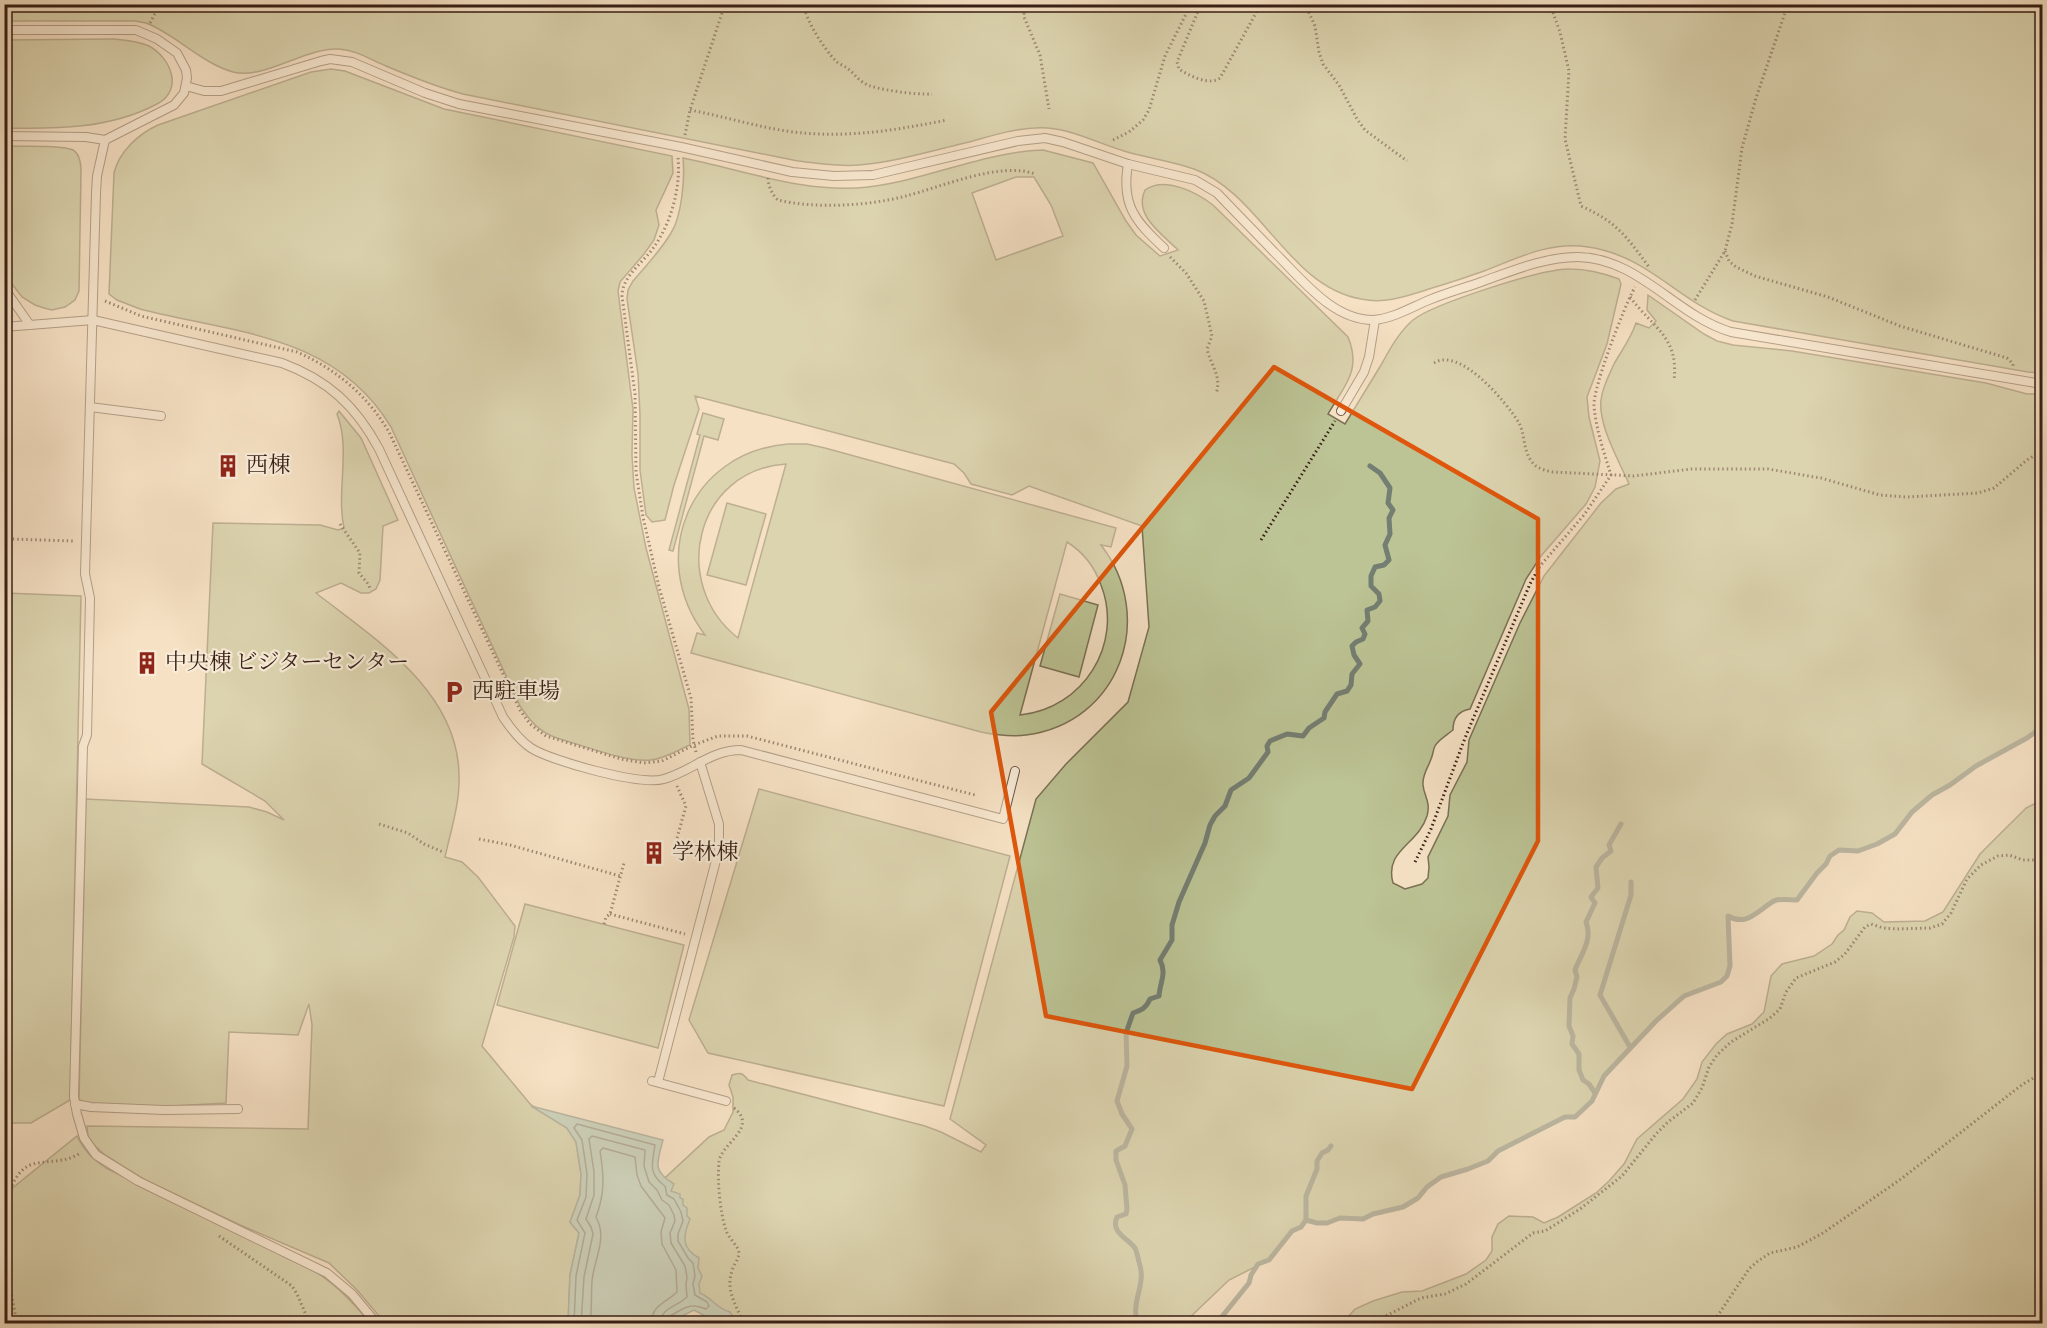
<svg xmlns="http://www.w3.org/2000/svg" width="2047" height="1328" viewBox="0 0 2047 1328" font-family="Vollkorn,'Noto Serif JP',serif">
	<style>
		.green { fill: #bcc394; stroke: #7a7054; stroke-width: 1.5; fill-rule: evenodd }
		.water { fill: #9dbeb0; stroke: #747e72; stroke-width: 1.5 }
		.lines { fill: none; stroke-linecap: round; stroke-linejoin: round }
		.shore { stroke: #6a6e62; stroke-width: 1.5 }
		.stream { stroke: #747e72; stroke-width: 5 }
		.service-casing { stroke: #664f40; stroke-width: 10 }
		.path { stroke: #371e14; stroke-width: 3; stroke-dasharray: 1.5 3; stroke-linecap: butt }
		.service { stroke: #f8ecd9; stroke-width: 8 }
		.marked { fill: none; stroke: #df560c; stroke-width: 4.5; stroke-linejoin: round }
		.labels { text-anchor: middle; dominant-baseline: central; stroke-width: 4.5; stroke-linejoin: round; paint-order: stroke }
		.poi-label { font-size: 22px; fill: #371e14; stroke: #f8ecd9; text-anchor: start }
	</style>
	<rect width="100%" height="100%" fill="#f5e1c4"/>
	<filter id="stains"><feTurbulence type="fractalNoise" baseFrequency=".00333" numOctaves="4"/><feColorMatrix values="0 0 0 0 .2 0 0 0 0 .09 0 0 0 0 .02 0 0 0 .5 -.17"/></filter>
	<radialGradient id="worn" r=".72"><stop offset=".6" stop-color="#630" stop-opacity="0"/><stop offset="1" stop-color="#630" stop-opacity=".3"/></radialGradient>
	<!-- green -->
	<g class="green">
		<path d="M4 5H2042V373L2028 372 1733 321C1679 303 1650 256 1588 247 1550 241 1518 258 1484 271 1465 278 1445 284 1426 290 1404 297 1384 304 1361 299 1289 287 1260 193 1194 169 1172 161 1147 158 1124 151 1096 143 1065 125 1035 128 1011 129 988 137 965 143 931 151 895 162 859 165 839 167 818 163 798 161L463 94C437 87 412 77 386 66 371 60 356 50 339 49 306 47 265 80 233 72 201 63 177 35 146 23L135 21H5Z"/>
		<path d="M113 39C125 40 138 41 149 46 171 58 184 90 157 104 110 129 56 129 5 128V40Z"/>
		<path d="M331 69 345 71 444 109 672 156 673 173 656 210 659 225 654 240 644 254 620 282 618 291 633 409 632 455 634 488 646 548 689 709 690 745C678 750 664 759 651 760 628 763 581 745 557 738 539 732 530 721 520 706L391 427C335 334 234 333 140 309L117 300 109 294 114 173C119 152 138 134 158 125L311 72Z"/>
		<path d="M5 146C18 147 62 144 73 150 80 154 81 165 81 172L79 291 75 300 65 307 52 310 44 308 35 305 22 297 5 275Z"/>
		<path d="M1043 150 1093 163 1126 221 1136 235 1160 256 1178 250C1162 234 1133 215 1145 190 1165 176 1196 192 1213 205L1348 337C1362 371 1344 386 1328 414L1345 424C1357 404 1369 385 1381 365 1390 349 1399 332 1413 320 1433 304 1544 268 1570 269 1587 269 1603 273 1619 279L1621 284 1607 344 1587 397 1589 417 1600 461 1595 487 1586 504 1541 556 1526 579 1470 709C1458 711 1453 719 1453 730 1447 735 1438 740 1435 746 1433 750 1433 755 1431 759 1428 768 1422 775 1423 785 1424 796 1431 802 1427 816 1418 845 1384 850 1393 883L1405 889 1422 884 1428 878 1429 867 1428 857 1448 816 1450 795 1467 762 1469 740 1520 623 1544 576 1601 503 1616 489 1629 484C1619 461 1598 425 1601 400 1602 388 1609 375 1614 364 1622 350 1631 338 1636 323L1649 328 1656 321 1647 310 1648 295 1704 334 1717 341 1733 345 1792 351 1986 383 2027 394H2042V727L2027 738 1976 766 1950 785 1932 795 1912 812 1895 834 1877 844 1858 851 1839 850 1830 856 1826 864 1817 873 1797 900C1790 900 1780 898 1774 901 1758 910 1747 926 1728 917L1727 930 1730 966 1727 976 1721 982 1684 996 1656 1021 1604 1076 1592 1101 1575 1117H1564L1498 1151 1488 1161 1468 1169 1441 1177 1427 1187 1418 1198 1403 1207 1373 1214 1363 1219 1340 1218 1327 1223H1317L1306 1220 1301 1227 1292 1231 1269 1260 1229 1280 1184 1323 739 1324 708 1316 653 1189 709 1137 724 1130 733 1112V1097L729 1085 732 1075C740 1072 743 1073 748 1080L925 1126 941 1132 981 1152 986 1145 950 1119 1036 799 1066 764 1128 702 1149 627 1142 526 1029 486 1012 495 971 484 964 473 954 464 695 396 699 409 674 485 665 520 652 522 646 515 640 470V414L638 374 627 299 628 290 633 281C646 266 661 250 671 233 682 216 685 177 683 158 744 170 805 194 868 187 927 180 983 152 1043 150ZM1016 177H1034L1051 205 1063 236 996 260 972 193Z"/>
		<path d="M339 411 361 438 398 520 383 526 380 580 376 589 369 593H361L341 583 316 593C375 639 458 691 459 775 460 803 451 830 445 857L462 862 478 877 515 926 514 937 482 1046 531 1105 567 1128 576 1142 581 1174 580 1195 570 1222 579 1233 570 1275 568 1323H385L357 1290 329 1263 240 1225 145 1180 105 1155 94 1145 88 1137 87 1126 308 1129 312 1025 309 1004 298 1035 229 1032 226 1103 155 1107 86 1104 79 1099 86 799 249 807 267 812 284 820 265 801 202 764 213 523 320 525 338 530 344 528C336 491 351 449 337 414Z"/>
		<path d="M703 413 724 419 718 440 704 436 673 551 669 550 700 435 697 434Z"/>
		<path d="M788 444H807L825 448 1116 528 1111 547 1101 545C1157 617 1120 723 1026 735 1011 737 996 735 981 732L691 653 697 633 705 635C646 557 690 452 788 444ZM786 464 738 638C669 584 695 470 786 464ZM1067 542C1083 552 1095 568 1101 585 1124 644 1083 709 1020 715Z"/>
		<path d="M727 503 766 514 746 585 707 575Z"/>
		<path d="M5 593 81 596 70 1100 31 1123H5Z"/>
		<path d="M1060 594 1098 605 1079 677 1040 666Z"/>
		<path d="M759 789 1010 856 944 1106 708 1053 689 1020Z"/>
		<path d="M2042 800V1323H1334L1336 1321 1345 1320 1355 1309 1373 1301 1402 1292 1422 1291 1466 1274 1486 1260 1492 1251V1237L1498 1224 1509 1216 1533 1217 1544 1223 1558 1217 1596 1193 1609 1181 1624 1164 1637 1139 1683 1099 1697 1079 1702 1062 1716 1044 1727 1034 1752 1024 1764 1012 1771 976 1782 964 1814 956 1832 944 1838 935 1844 930 1850 917 1857 911 1872 913 1884 922 1925 921 1943 912 1980 854 2026 808Z"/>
		<path d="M525 904 684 945 658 1048 497 1005Z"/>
		<path d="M77 1136C84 1151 93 1159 106 1168L316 1272C338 1286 354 1303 370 1323L5 1324V1194Z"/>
	</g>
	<!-- water -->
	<path class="water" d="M531 1106 663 1140C657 1163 652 1171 674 1184L671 1191 680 1194V1198L683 1199V1205L687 1208V1216L690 1219C683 1236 681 1248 699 1258L698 1268 702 1276 699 1284 700 1293C714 1299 715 1308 730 1312L737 1323H718L694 1310 668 1323H568L570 1275 579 1233 570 1222 580 1195 581 1174 576 1142 567 1128Z"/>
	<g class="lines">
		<!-- shore -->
		<g class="shore">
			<path d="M574 1324 576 1276 585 1233 577 1220 586 1197 587 1174 582 1140 574 1128 577 1124 655 1145C652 1164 648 1174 665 1186L667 1195 674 1199 681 1212 683 1221 678 1234V1241L688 1258 693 1263 695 1276 693 1284 695 1295 707 1302 709 1306 706 1309C689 1302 685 1308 670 1316L667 1324"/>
			<path d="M581 1324 584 1277 593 1234 591 1227 586 1219 594 1195V1172L589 1139 592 1136 645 1150 644 1166 649 1182 657 1190 662 1200 669 1205 674 1215 675 1221 670 1233 671 1243 685 1266 687 1277 686 1285 687 1297C677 1307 661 1307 660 1324"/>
			<path d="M590 1324C592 1309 591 1295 592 1281 594 1259 608 1238 596 1217 605 1193 604 1176 600 1151L603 1148 635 1157 637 1175 641 1186 665 1218 661 1232 662 1244 676 1270 677 1292C666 1303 652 1304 651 1324"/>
		</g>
		<!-- stream -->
		<g class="stream">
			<path d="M1630 1047 1600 995 1631 895V882"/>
			<path d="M1595 1093 1589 1084 1583 1080 1579 1070V1054L1572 1044 1573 1036 1569 1026 1570 998 1574 989 1577 977 1575 970C1581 954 1593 940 1586 922L1595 903 1591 897 1598 888 1596 867 1602 858 1611 851 1609 845 1621 824"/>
			<path d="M1306 1220V1196L1317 1169V1161L1322 1153 1328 1150 1331 1146"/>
			<path d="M1137 1324C1131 1298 1147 1285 1139 1262 1138 1258 1137 1252 1135 1248 1128 1238 1110 1233 1117 1217L1126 1214 1127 1209 1125 1185 1116 1160V1151L1125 1146 1132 1129 1122 1114 1117 1101 1127 1066 1126 1033 1133 1013C1142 1010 1146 1008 1150 999L1159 996C1160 982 1167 973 1160 960L1172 940V925L1179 902 1205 843 1210 825 1215 816 1225 806 1231 790 1249 778 1268 752 1267 746 1270 741 1287 734 1303 736 1309 728 1324 718 1325 712 1337 694 1347 691 1351 685 1352 674 1360 664 1354 655 1352 646 1356 642 1363 639 1365 634 1362 628 1368 621 1367 610 1375 607 1380 601 1379 594 1371 586V576L1375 567 1384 565 1389 560 1385 545 1390 534 1389 518 1393 510 1388 503 1390 488 1380 473 1370 466"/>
			<path d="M1216 1324 1249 1283 1251 1275 1258 1264 1269 1260 1292 1231 1301 1227 1306 1220 1317 1223H1327L1340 1218 1363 1219 1373 1214 1403 1207 1418 1198 1427 1187 1441 1177 1468 1169 1488 1161 1498 1151 1565 1117H1575L1592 1101 1604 1076 1656 1021 1684 996 1721 982 1727 976 1730 966 1728 916C1747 927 1758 910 1774 901 1780 898 1790 900 1797 900L1817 873 1826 864 1830 856 1839 850 1858 851 1877 844 1895 834 1912 812 1932 795 1950 785 1976 766 2027 738 2042 727"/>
		</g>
		<!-- service casing -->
		<g class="service-casing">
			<g id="service">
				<path d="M4 30H136L157 39 177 53 186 70 187 78 184 93 174 105 105 140 86 137 4 136"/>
				<path d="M186 86 204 91H221L321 61 330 59 352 62 425 93 459 104 681 147 792 172 834 176 873 175 1018 141 1045 138 1063 142 1128 164 1195 180 1217 193C1236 213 1255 232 1274 252 1301 278 1332 320 1373 320 1392 319 1412 307 1429 300 1446 293 1464 288 1481 282 1512 271 1544 257 1578 257 1639 258 1676 316 1731 332L2042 384"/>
				<path d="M105 140 97 176 96 193 85 574 90 598 87 735 83 746 82 787 74 1097 77 1114 84 1138 96 1155 138 1181 327 1273 352 1294 377 1324"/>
				<path d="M1128 164C1121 205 1135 221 1164 248"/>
				<path d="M4 288 30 325"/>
				<path d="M4 327 93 320 282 363C328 380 356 406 379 449L503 717C511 729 519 740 531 748 551 761 641 786 664 779 692 771 711 750 741 750L1003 819 1015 771"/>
				<path d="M90 407 161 416"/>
				<path d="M1341 411 1364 372 1369 357 1375 320"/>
				<path d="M652 1081 726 1101"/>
				<path d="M658 1082 719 849V824L700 762"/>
				<path d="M75 1104 91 1107 164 1110 238 1109"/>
			</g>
		</g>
		<!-- path -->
		<g class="path">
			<path d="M804 4C804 18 825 50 835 60 838 64 843 65 847 68 853 72 857 79 864 83 874 90 919 95 932 94"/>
			<path d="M1024 4V17L1040 55 1049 109"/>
			<path d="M1201 4 1177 62 1179 69C1189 76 1210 86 1220 78L1261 4"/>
			<path d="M1305 4 1315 26 1319 52 1323 64 1339 85 1357 119 1365 130 1407 161"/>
			<path d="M1550 4 1560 32 1569 71 1565 139 1581 206C1617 222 1626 236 1649 267"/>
			<path d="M150 23 160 4"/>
			<path d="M690 110C722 116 754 126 786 131 842 139 892 131 947 120"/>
			<path d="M685 135 690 110 725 4"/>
			<path d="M1113 140 1129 132 1143 120 1149 110 1165 56 1191 4"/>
			<path d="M678 158C681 187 671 223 654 247 644 262 622 276 622 296L635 394 636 472 643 517 659 587 691 698 693 740 696 752"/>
			<path d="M768 178C768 185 772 195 778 200 816 209 868 206 906 196 941 187 1001 161 1035 174"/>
			<path d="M1725 251 1729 261 1736 267 1755 276 1828 297 1900 326 2007 358 2013 364V368"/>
			<path d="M1170 257 1186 273 1204 301 1212 336 1207 349C1211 366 1222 376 1216 394"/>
			<path d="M1630 297C1654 329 1679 337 1674 381"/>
			<path d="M1695 300 1725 251 1732 224 1742 148 1756 98 1788 4"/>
			<path d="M105 301 141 316 297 352C336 369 367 395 389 432L520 710 530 724 546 736 621 759 644 763 662 761 694 745 718 736H747L975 795"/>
			<path d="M1434 363C1460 346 1507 403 1519 423 1525 434 1523 448 1530 459 1535 468 1543 470 1553 472L1634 476 1691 469H1768L1821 478 1880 495 1906 497 1978 493 1994 488 2027 460 2042 451"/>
			<path d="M340 524 360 553 359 573 369 585 370 589"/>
			<path d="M4 537 11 539 74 541"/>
			<path d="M1261 540 1335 421"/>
			<path d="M379 824 408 833 424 844 443 852"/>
			<path d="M677 838 686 806 677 786"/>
			<path d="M479 839 510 845 620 876"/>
			<path d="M1415 862 1431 829 1465 738 1530 584 1540 566 1584 515 1611 475C1604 453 1596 429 1594 406 1593 387 1624 307 1635 287"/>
			<path d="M610 914 685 934"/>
			<path d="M604 924 606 917 610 914 624 863"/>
			<path d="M734 1108C759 1128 721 1143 719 1162 717 1180 720 1213 726 1230 728 1238 739 1246 739 1254 738 1260 733 1266 732 1271 725 1290 737 1307 744 1324"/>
			<path d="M4 1211C7 1195 15 1169 33 1164 49 1160 66 1163 80 1153"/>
			<path d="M219 1236 292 1286 297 1294 310 1324"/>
			<path d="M4 1255 17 1324"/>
			<path d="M1370 1324 1421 1298 1445 1294 1466 1284 1533 1233 1545 1231 1580 1209 1622 1176 1656 1134 1668 1122 1693 1103 1702 1088 1709 1067 1717 1055 1731 1042 1770 1018 1780 1009 1786 992 1796 978 1835 962 1845 954 1865 927 1871 924 1883 928 1897 929 1930 928 1942 924 1951 913 1967 879 1981 865 1998 856 2009 855 2023 860H2042"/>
			<path d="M1712 1324 1749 1269 1758 1261 1770 1253 1797 1247 1823 1233 1901 1179 2023 1084 2042 1073"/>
		</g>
		<!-- service -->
		<use href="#service" class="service"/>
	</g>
	<!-- marked area -->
	<path d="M0 0H2047V1328H0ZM1274 367 1538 519V841L1412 1089 1046 1016 991 712Z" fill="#f5e1c4" fill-opacity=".55" fill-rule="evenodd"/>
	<path class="marked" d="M1274 367 1538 519V841L1412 1089 1046 1016 991 712Z"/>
	<!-- icons -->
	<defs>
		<g id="building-bare" transform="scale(1.8)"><path d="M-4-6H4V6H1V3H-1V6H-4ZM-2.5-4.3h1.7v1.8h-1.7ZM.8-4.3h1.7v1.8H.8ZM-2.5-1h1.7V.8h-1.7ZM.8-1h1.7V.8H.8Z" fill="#8f2418" stroke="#f8ecd9" stroke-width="2.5" paint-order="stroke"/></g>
		<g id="parking-bare" transform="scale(1.8)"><path d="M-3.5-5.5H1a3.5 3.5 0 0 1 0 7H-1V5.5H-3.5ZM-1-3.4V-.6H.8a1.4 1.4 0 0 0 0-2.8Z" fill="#8f2418" stroke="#f8ecd9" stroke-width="2.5" paint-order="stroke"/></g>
	</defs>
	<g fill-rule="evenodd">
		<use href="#building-bare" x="228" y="466"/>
		<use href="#building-bare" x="147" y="663"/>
		<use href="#parking-bare" x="454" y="692"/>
		<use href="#building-bare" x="654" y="853"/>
	</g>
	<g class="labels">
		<!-- poi labels -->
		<g class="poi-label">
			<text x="246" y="466">西棟</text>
			<text x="165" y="663">中央棟 ビジターセンター</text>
			<text x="472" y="692">西駐車場</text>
			<text x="672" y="853">学林棟</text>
		</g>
	</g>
	<!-- margin -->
	<rect width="2047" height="1328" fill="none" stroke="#f5e1c4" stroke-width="24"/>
	<rect x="6" y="6" width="2035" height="1316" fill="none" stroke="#371e14" stroke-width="3"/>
	<rect x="12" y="12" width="2023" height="1304" fill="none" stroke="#371e14" stroke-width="1.5"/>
	<rect width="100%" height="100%" filter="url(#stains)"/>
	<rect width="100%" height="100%" fill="url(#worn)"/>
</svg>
